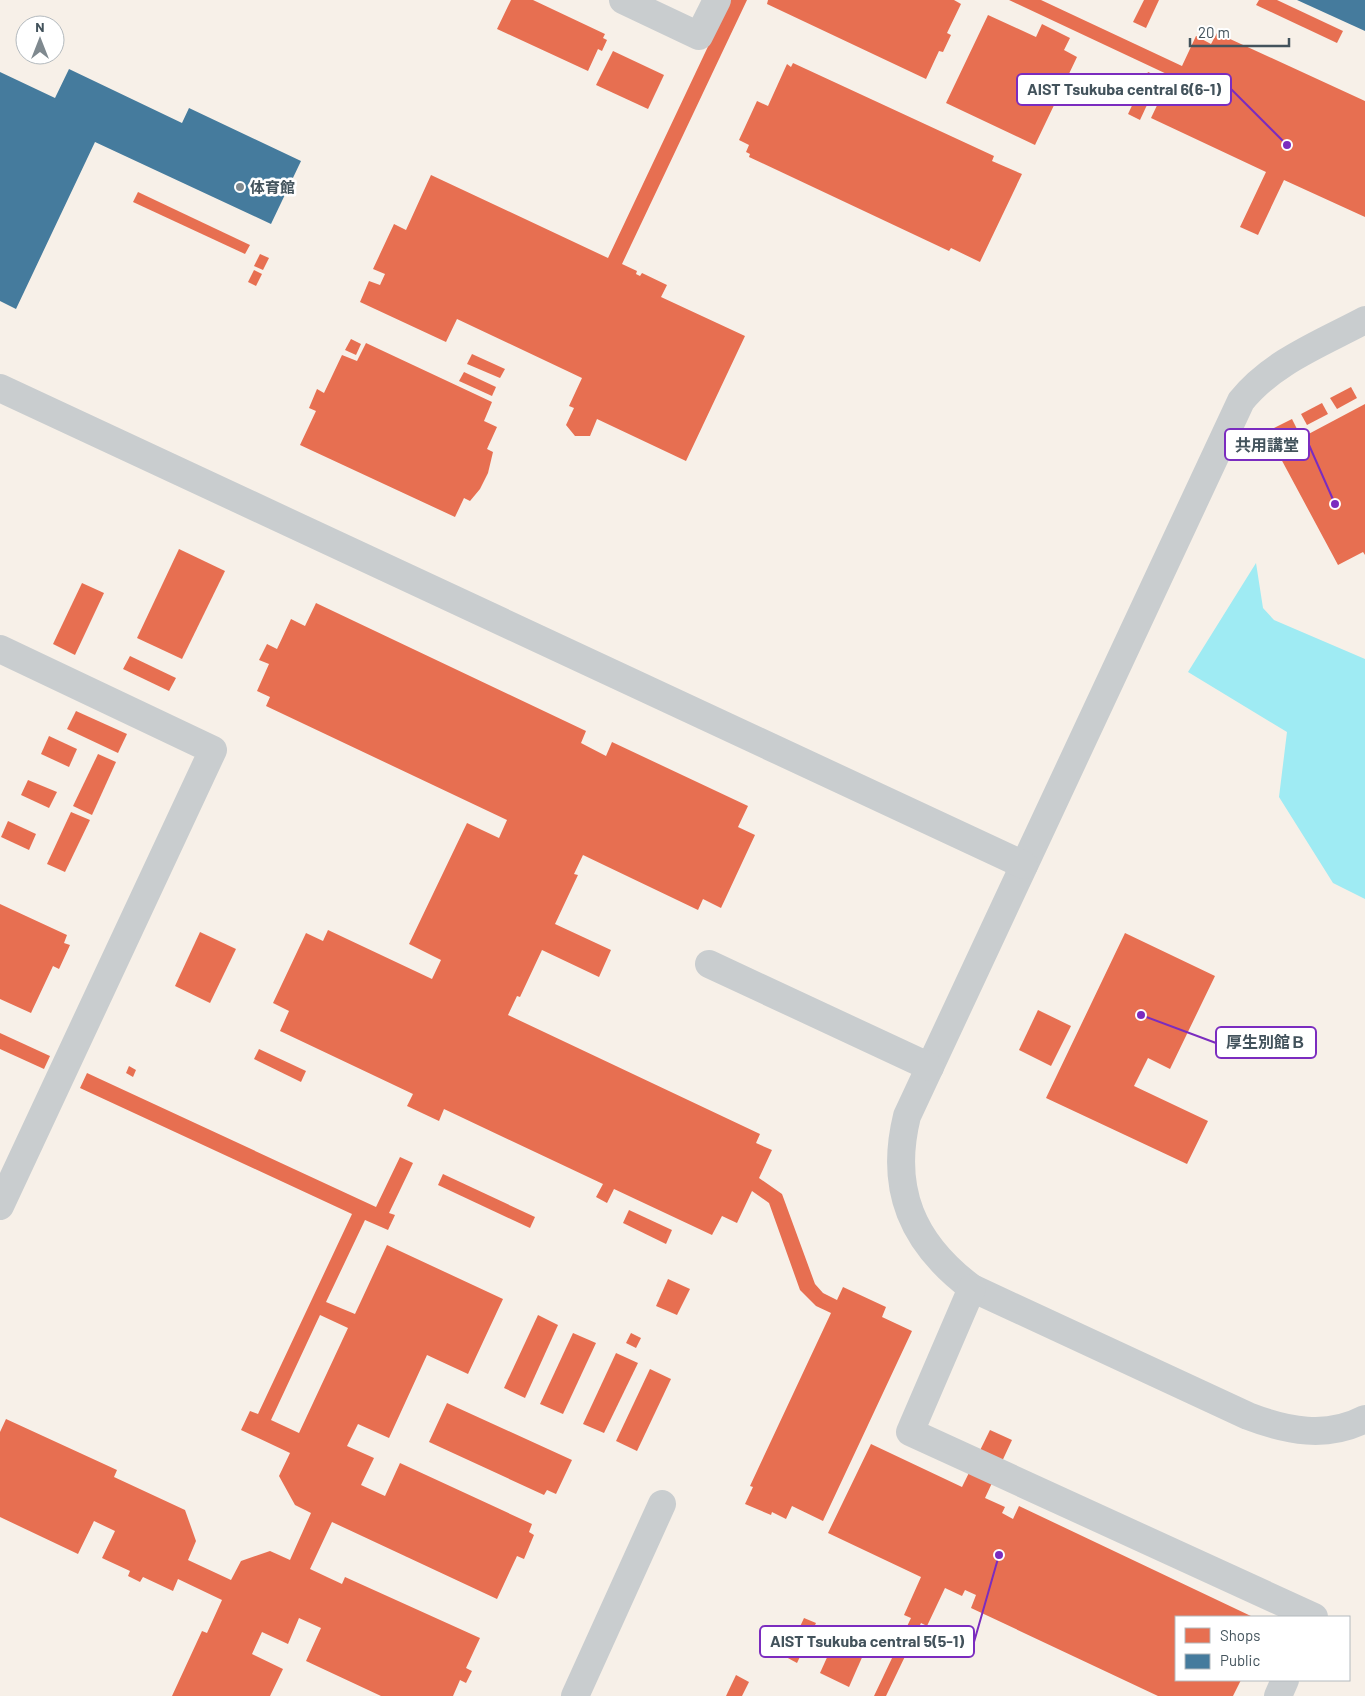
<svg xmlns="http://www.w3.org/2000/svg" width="1365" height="1696" viewBox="0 0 1365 1696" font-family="Barlow,'Noto Sans JP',sans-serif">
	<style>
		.commercial { fill: #f7f0e8; fill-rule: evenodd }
		.water { fill: #9febf3 }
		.shops { fill: #e76f51; fill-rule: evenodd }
		.public { fill: #457b9d }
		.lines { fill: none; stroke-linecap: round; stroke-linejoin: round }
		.minor { stroke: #c9cdcf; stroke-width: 28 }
		.poi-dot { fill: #7f898f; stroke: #fff; stroke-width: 2 }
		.labels { text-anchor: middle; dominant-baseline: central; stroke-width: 5; stroke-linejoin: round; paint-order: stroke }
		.poi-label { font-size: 15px; font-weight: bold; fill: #43535c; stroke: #fff; text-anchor: start }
		.leader { fill: none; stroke: #7b2cbf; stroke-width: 2 }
		.callout-dot { fill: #7b2cbf; stroke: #fff; stroke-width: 2 }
		.callout { fill: #fff; stroke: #7b2cbf; stroke-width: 2 }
		.callout-label { font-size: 16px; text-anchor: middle; font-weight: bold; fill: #43535c }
	</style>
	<rect width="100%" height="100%" fill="#efedee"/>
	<!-- commercial -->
	<path class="commercial" d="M0 0H1365V1696H0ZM25 25H55V55H25ZM1176 1617H1349V1680H1176Z"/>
	<!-- water -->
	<path class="water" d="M1256 563 1263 608 1274 620 1365 659V899L1333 883 1279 797 1287 732 1188 672Z"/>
	<!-- shops -->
	<g class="shops">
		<path d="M511 0H533L605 34 603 38 607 40 602 51 598 49 588 71 497 29Z"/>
		<path d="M730 0H747L622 264 637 271 636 274 640 276 642 273 667 285 661 297 745 336 686 461 597 419 590 436H575L566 425 574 408 569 406 582 378 457 319 446 342 360 302 369 281 380 285 385 274 373 269 394 224 406 230 431 175 608 258Z"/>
		<path d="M768 0H954L961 4 947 33 951 35 943 52 939 51 926 79 767 4Z"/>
		<path d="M1009 0H1041L1182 66 1196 36 1211 44 1217 33 1365 101V217L1284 180 1258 235 1240 227 1266 172 1151 118 1171 76Z"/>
		<path d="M1144 0H1159L1146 28 1133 22Z"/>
		<path d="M1259 0H1277L1343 31 1337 43 1256 5Z"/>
		<path d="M988 15 1036 37 1042 24 1070 38 1064 50 1077 57 1035 145 946 103Z"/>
		<path d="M613 51 664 75 648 109 596 85Z"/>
		<path d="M793 63 994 156 992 161 1022 174 980 262 951 248 949 251 749 157 750 154 746 152 749 145 739 140 757 101 768 106 787 64 791 67Z"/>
		<path d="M1148 72 1160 77 1140 120 1128 114Z"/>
		<path d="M138 192 250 245 245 254 133 202Z"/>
		<path d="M260 254 269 258 263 270 254 266Z"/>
		<path d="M254 270 262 274 256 286 248 282Z"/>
		<path d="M351 339 361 344 356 355 345 350Z"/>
		<path d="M366 343 492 402 484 421 497 427 487 449 493 452 488 473 480 489 470 501 464 498 455 517 300 445 316 411 309 408 317 389 324 393 342 355 357 361Z"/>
		<path d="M472 354 505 369 500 378 467 364Z"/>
		<path d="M464 372 496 387 492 396 459 381Z"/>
		<path d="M1351 387 1357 398 1337 409 1330 398Z"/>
		<path d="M1322 403 1328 414 1307 425 1301 414Z"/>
		<path d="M1365 404V555L1363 552 1338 565 1280 457 1305 444 1301 438Z"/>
		<path d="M1292 419 1297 429 1277 440 1272 429Z"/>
		<path d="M179 549 225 571 182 659 137 638Z"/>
		<path d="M82 583 104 593 75 655 53 644Z"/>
		<path d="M316 603 586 731 581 743 606 756 612 742 748 806 738 827 755 835 721 908 703 899 698 910 583 855 574 874 578 875 555 924 611 950 599 977 542 950 520 997 517 996 508 1015 760 1134 756 1143 772 1150 759 1178 782 1194 815 1284 823 1293 837 1300 843 1287 886 1307 882 1317 912 1331 823 1521 792 1506 786 1519 772 1512 771 1515 745 1504 753 1487 750 1486 831 1313 816 1306 800 1290 769 1203 752 1191 737 1223 722 1216 712 1235 614 1189 607 1203 596 1197 603 1184 444 1109 439 1121 407 1106 413 1094 280 1031 289 1011 273 1003 306 933 323 941 328 930 432 979 441 960 409 944 467 823 499 838 507 820 266 706 270 697 257 691 269 664 259 660 267 644 277 649 291 619 305 626Z"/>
		<path d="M130 656 176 678 169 691 123 669Z"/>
		<path d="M76 711 127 734 118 753 67 729Z"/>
		<path d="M49 736 77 749 69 767 41 754Z"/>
		<path d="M98 754 116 762 92 815 73 806Z"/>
		<path d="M28 780 57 792 49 808 21 795Z"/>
		<path d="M71 812 90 820 65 872 47 864Z"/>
		<path d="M8 821 36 834 29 850 1 837Z"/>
		<path d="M0 904 67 935 64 943 70 945 59 969 53 966 31 1013 0 999Z"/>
		<path d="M200 932 236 949 210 1003 175 986Z"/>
		<path d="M1125 933 1215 976 1170 1069 1148 1058 1134 1086 1208 1121 1187 1164 1046 1098Z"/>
		<path d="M1038 1010 1071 1026 1051 1066 1019 1050Z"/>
		<path d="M0 1033 50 1056 44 1069 0 1049Z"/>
		<path d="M259 1049 306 1071 301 1082 254 1059Z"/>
		<path d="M129 1066 136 1070 133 1077 126 1073Z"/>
		<path d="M87 1073 376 1207 400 1157 413 1163 389 1213 395 1215 388 1230 365 1220 326 1302 355 1314 387 1245 503 1299 468 1374 427 1355 389 1438 358 1424 347 1446 374 1458 361 1485 385 1496 400 1463 532 1524 529 1532 534 1535 524 1559 517 1556 497 1599 332 1522 310 1569 342 1584 345 1577 480 1638 466 1668 472 1671 466 1683 460 1680 453 1696H381L306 1661 321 1628 299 1618 288 1644 262 1632 252 1654 283 1669 270 1696H172L202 1631 207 1633 222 1600 178 1579 173 1591 143 1577 140 1582 128 1576 130 1571 102 1558 115 1531 94 1521 78 1554 0 1517V1432L6 1419 117 1470 114 1477 185 1510 196 1541 188 1560 231 1580 241 1561 270 1551 290 1560 311 1513 295 1505 279 1476 290 1453 241 1430 250 1411 258 1414 352 1214 80 1088ZM320 1315 348 1328 299 1433 271 1420Z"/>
		<path d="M443 1174 535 1217 530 1228 438 1185Z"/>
		<path d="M629 1210 672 1230 666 1244 623 1223Z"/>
		<path d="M668 1279 690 1289 677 1315 656 1306Z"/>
		<path d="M538 1315 558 1325 525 1398 504 1388Z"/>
		<path d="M573 1333 596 1343 563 1414 540 1404Z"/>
		<path d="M631 1333 641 1338 636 1348 626 1343Z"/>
		<path d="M616 1353 638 1363 604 1433 583 1424Z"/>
		<path d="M650 1369 671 1379 637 1451 616 1441Z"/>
		<path d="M447 1403 572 1460 556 1494 547 1490 544 1495 429 1442Z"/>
		<path d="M990 1430 1012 1440 985 1498 1005 1507 1002 1513 1013 1519 1019 1506 1253 1617H1176V1680H1241L1233 1696H1158L971 1608 976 1595 965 1590 962 1596 945 1588 927 1626 921 1623 886 1696H874L911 1618 904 1615 921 1577 828 1533 871 1444 962 1487Z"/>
		<path d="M804 1618 816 1623 797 1663 786 1657Z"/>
		<path d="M838 1633 867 1646 849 1687 820 1673Z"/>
		<path d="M736 1675 749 1682 742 1696H726Z"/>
	</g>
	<!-- public -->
	<g class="public">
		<path d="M1297 0H1365V31Z"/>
		<path d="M69 69 182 123 189 108 301 161 271 224 95 142 16 309 0 301V72L55 98Z"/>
	</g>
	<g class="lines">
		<!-- minor -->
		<g class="minor">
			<path d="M623 0 699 36 717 0"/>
			<path d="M1365 320C1322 343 1272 362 1241 401L907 1116C889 1189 912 1243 972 1288L1248 1416C1287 1431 1327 1439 1365 1419"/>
			<path d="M0 388 1024 865"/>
			<path d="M0 649 213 750 0 1206"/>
			<path d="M709 964 930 1067"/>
			<path d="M972 1288 910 1432 1314 1617"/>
			<path d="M575 1696 662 1504"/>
			<path d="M1278 1696 1285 1680"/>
		</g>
	</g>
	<!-- markers -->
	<circle class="poi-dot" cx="240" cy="187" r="5"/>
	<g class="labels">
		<!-- poi labels -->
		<g class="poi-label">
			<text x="250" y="187">体育館</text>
		</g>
	</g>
	<!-- callouts -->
	<path class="leader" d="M1287 145L1231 89M1335 504L1309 445M1141 1015L1216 1043M999 1555L974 1642"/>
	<g class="callout-dot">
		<circle cx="1287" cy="145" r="5"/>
		<circle cx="1335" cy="504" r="5"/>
		<circle cx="1141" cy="1015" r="5"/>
		<circle cx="999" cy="1555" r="5"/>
	</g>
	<g class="callout">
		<rect x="1017" y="74" width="214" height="31" rx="5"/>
		<rect x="1225" y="429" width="84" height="31" rx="5"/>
		<rect x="1216" y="1027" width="100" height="31" rx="5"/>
		<rect x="760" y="1626" width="214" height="31" rx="5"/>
	</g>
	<g class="callout-label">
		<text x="1124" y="95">AIST Tsukuba central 6(6-1)</text>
		<text x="1267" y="451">共用講堂</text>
		<text x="1266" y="1048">厚生別館Ｂ</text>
		<text x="867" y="1647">AIST Tsukuba central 5(5-1)</text>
	</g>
	<!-- legend -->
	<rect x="1175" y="1616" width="175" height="65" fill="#ffffff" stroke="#b4babe"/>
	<rect x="1185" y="1628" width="25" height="15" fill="#e76f51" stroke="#b4babe"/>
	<text x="1220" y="1641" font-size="15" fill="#43535c">Shops</text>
	<rect x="1185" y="1654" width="25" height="15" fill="#457b9d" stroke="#b4babe"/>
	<text x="1220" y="1666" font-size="15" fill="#43535c">Public</text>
	<!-- north arrow -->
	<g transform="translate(40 40)"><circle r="24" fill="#ffffff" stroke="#b4babe"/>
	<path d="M0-4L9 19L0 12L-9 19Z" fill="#7f898f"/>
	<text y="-8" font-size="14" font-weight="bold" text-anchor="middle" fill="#43535c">N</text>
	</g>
	<!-- scale -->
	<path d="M1190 38v8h99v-8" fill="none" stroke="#43535c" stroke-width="2.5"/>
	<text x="1198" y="38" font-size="15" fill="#43535c" stroke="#ffffff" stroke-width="4" paint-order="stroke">20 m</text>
</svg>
